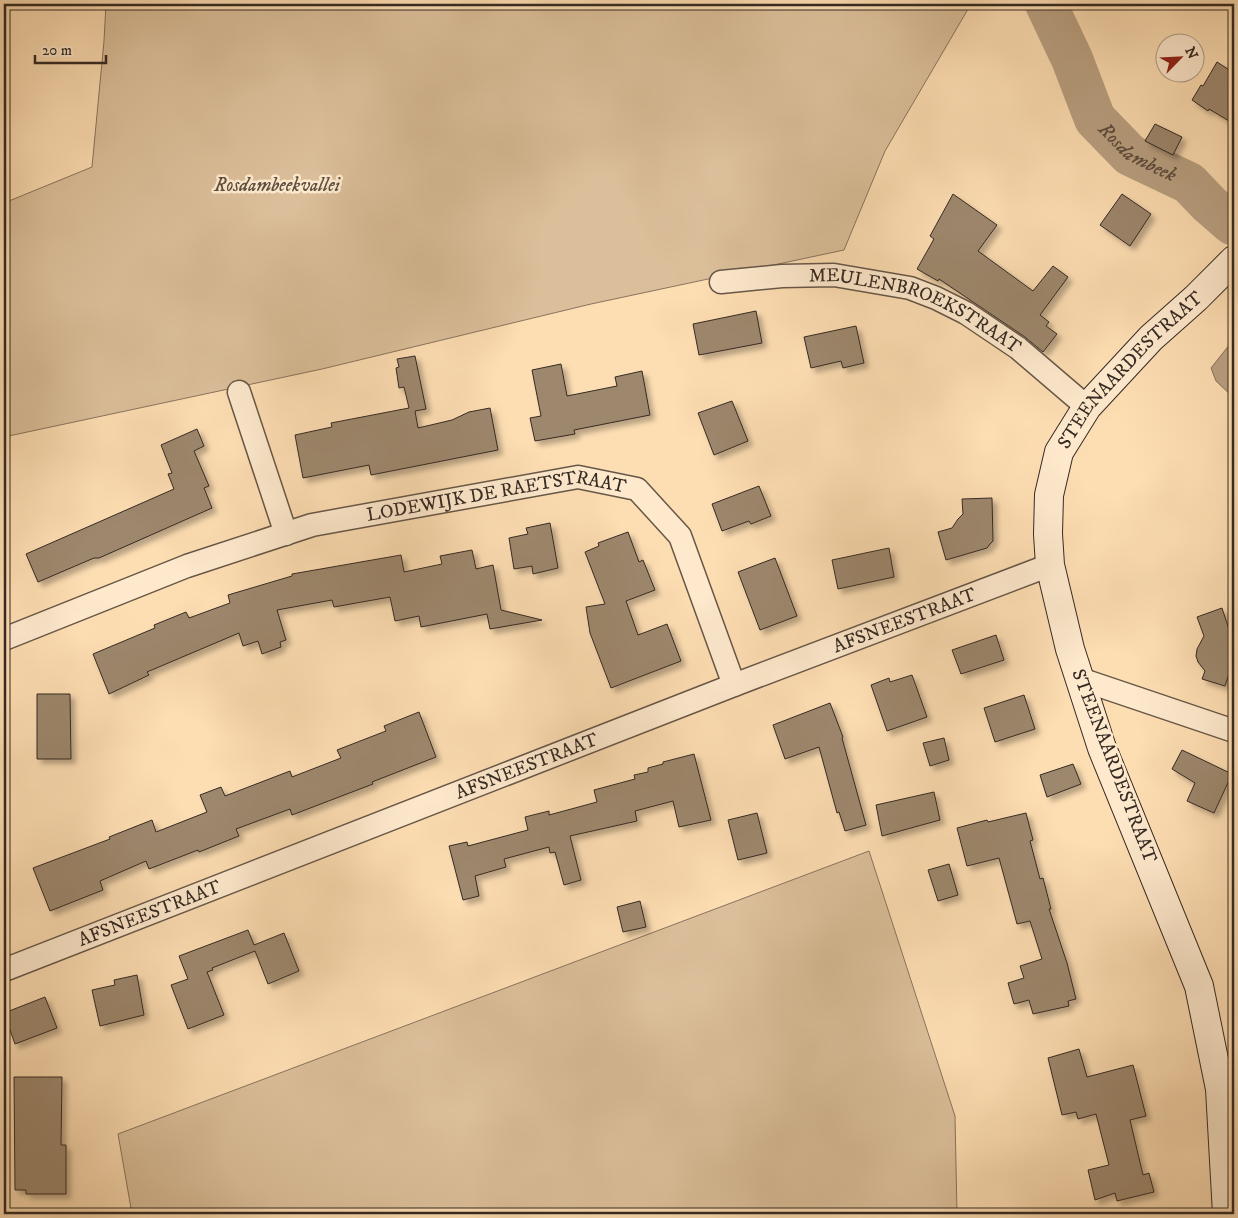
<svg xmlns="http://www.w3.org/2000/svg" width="1238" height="1218" viewBox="0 0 1238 1218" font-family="'IM FELL DW Pica',serif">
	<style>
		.green { fill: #dbbf9a; stroke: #88745e }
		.water { fill: #b9a081; stroke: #84715b }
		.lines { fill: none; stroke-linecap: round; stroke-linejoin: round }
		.river { stroke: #b9a081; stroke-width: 42 }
		.building { fill: #9d876d; stroke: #352a23; filter: url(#shadow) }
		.street-casing { stroke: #675747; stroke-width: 25 }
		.secondary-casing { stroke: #352a23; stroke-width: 30 }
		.street { stroke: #fee9cd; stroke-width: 22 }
		.secondary { stroke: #fee9cd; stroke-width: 28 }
		.labels { text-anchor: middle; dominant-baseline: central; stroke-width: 5; stroke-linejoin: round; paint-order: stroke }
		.park-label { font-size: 19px; font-style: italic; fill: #5e4f41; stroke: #fee9cd }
		.street-label { font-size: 19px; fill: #352a23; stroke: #fee9cd }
		.water-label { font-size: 20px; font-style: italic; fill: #5d4d3f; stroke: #fee9cd }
	</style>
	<defs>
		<filter id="shadow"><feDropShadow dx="4.5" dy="4.5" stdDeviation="2.5" flood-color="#0004"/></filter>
	</defs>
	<rect width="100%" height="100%" fill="#fdddb2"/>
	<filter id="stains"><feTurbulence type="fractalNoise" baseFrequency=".004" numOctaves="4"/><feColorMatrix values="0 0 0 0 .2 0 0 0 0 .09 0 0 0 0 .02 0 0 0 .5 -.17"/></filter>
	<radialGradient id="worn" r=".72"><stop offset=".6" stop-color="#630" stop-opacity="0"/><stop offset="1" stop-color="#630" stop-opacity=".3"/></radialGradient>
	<!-- green -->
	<g class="green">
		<path d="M106 4H971L885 151 844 250 591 304 322 369 4 437V203L92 167 104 41Z"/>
		<path d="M869 851 955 1116 957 1214H132L118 1134Z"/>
	</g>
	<!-- water -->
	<path class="water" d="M1234 339V398L1216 381 1211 368Z"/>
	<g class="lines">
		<!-- river -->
		<path class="river" id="s1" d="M1046 4 1072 59 1095 119 1130 155 1189 183 1209 204 1232 224"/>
	</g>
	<!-- building -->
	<g class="building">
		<path d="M1217 62 1234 73V124L1209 109 1208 111 1192 100 1201 85 1203 86Z"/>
		<path d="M1155 124 1182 137 1173 155 1145 141Z"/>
		<path d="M953 194 997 225 978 251 1033 291 1053 266 1068 277 1040 315 1049 322 1046 326 1057 334 1043 352 1025 337 939 279 938 281 917 269 934 239 930 236Z"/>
		<path d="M1122 194 1151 214 1130 246 1100 225Z"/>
		<path d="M756 311 762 343 699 355 693 324Z"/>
		<path d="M856 326 864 363 843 368 841 361 811 368 804 337Z"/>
		<path d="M415 356 426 409 415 411 418 428 452 420 469 412 490 408 498 450 371 475 369 465 303 478 295 435 332 427 331 423 409 408 404 387 399 388 396 368 399 367 397 359Z"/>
		<path d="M561 364 567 396 617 386 615 377 642 371 650 415 574 430 575 434 535 441 530 418 541 416 532 370Z"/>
		<path d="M732 401 748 441 714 455 698 413Z"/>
		<path d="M197 429 204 446 194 451 209 486 204 488 212 508 99 558H94L38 582 26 554 174 489 168 474 172 473 161 445Z"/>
		<path d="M759 486 771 516 751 524 749 521 722 531 712 504Z"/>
		<path d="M992 498 993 541 990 544 987 548 946 560 938 532 952 528 958 519 963 514 962 499Z"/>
		<path d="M550 523 558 568 533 574 532 566 514 569 509 538 528 534 526 528Z"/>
		<path d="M628 532 639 562 643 560 655 590 626 601 638 635 667 624 681 661 611 688 590 633 586 607 605 604 585 552 599 546 598 543Z"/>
		<path d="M889 548 894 577 838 589 832 560Z"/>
		<path d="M472 550 476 569 493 565 501 610 542 620 490 629 487 614 421 627 419 616 395 621 390 597 334 607 332 600 277 610 286 640 280 642 281 647 262 654 258 641 243 646 239 633 147 672 149 675 109 694 93 654 155 628 154 625 186 612 189 618 230 603 228 595 292 576V574L401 555 404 572 442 564 440 556Z"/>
		<path d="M775 558 797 616 760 630 738 572Z"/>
		<path d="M1222 608 1234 645V658L1225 686 1202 679 1205 671 1198 662 1196 656 1197 649 1204 636 1197 617Z"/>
		<path d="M996 635 1004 660 961 674 952 650Z"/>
		<path d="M912 675 927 717 887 731 871 685 889 678 890 682Z"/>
		<path d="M37 694H70L71 759H37Z"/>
		<path d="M1024 695 1035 729 995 742 984 708Z"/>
		<path d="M830 703 843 737 842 738 866 825 845 831 839 812 837 813 819 747 785 759 773 725Z"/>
		<path d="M419 712 436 757 372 782 373 784 292 815 290 809 236 829 239 836 199 852 198 850 149 869 146 861 100 881 103 890 50 911 33 868 110 839 109 837 152 820 156 832 207 812 200 795 221 787 225 796 290 771 292 777 341 758 337 750 386 731 384 726Z"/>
		<path d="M944 738 949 760 930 766 923 743Z"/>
		<path d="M1182 750 1232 774 1214 813 1187 801 1195 783 1172 769Z"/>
		<path d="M694 754 711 820 679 827 673 801 635 811 637 821 570 836 581 880 564 885 555 852 550 853 549 847 504 859 506 867 475 876 479 896 463 900 449 846 467 842 468 846 528 830 525 817 549 811V815L597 802 594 790 635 779 634 775 648 772V768L663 764V762Z"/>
		<path d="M1073 764 1081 784 1047 797 1040 775Z"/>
		<path d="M934 792 940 820 882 836 876 805Z"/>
		<path d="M757 813 767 853 738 860 728 820Z"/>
		<path d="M1026 813 1033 840 1030 841 1040 879 1043 878 1051 909H1049L1067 963 1076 999 1068 1001 1069 1006 1033 1014 1029 1000 1014 1004 1008 983 1024 978 1020 966 1042 959 1030 921 1017 924 999 858 967 866 957 828 987 820 988 822Z"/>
		<path d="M949 864 958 895 938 901 928 870Z"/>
		<path d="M640 901 646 927 623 932 617 907Z"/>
		<path d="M248 930 254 945 284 933 299 971 268 984 255 951 212 968 213 970 207 972 224 1015 188 1029 171 985 188 979 179 956Z"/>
		<path d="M137 975 144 1015 100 1026 92 990 115 985 114 980Z"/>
		<path d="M45 997 57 1028 15 1044 4 1013Z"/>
		<path d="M1079 1049 1087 1077 1133 1065 1146 1116 1130 1120 1143 1175 1149 1173 1154 1192 1117 1201 1115 1193 1095 1200 1088 1170 1109 1165 1096 1114 1078 1119 1076 1112 1062 1115 1048 1058Z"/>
		<path d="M14 1077H62L61 1145H66V1194H26V1190H15Z"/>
	</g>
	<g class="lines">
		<!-- street casing -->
		<g class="street-casing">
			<g id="street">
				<path id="s2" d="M721 282 782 276 834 275 910 288 936 298 966 313 1018 348 1087 407"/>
				<path d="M239 392 286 534"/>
				<path id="s3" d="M4 639 187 566 312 525 578 477 637 489 680 536 734 685"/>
				<path d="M1080 679 1234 731"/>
				<path id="s4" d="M4 970 734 685 1050 565"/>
			</g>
		</g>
		<!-- secondary casing -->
		<g class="secondary-casing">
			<g id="secondary">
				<path id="s5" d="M1227 1214 1220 1089 1199 986 1102 748 1070 649 1050 565 1048 534 1049 495 1059 452 1087 407 1151 338 1196 298 1234 260"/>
			</g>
		</g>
		<!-- street -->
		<use href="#street" class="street"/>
		<!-- secondary -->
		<use href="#secondary" class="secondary"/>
	</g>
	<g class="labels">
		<!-- park labels -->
		<g class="park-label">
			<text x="277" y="185">Rosdambeekvallei</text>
		</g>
		<!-- street labels -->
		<g class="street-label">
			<text stroke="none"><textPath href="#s2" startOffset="202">MEULENBROEKSTRAAT</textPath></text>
			<text stroke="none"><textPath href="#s5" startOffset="901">STEENAARDESTRAAT</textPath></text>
			<text stroke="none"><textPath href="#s3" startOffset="516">LODEWIJK DE RAETSTRAAT</textPath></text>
			<text stroke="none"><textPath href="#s4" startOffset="966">AFSNEESTRAAT</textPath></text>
			<text stroke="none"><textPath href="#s4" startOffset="561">AFSNEESTRAAT</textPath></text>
			<text transform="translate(1114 766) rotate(69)">STEENAARDESTRAAT</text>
			<text stroke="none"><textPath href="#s4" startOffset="156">AFSNEESTRAAT</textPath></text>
		</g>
		<!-- water labels -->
		<g class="water-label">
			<text stroke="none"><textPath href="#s1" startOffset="180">Rosdambeek</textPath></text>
		</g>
	</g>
	<!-- margin -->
	<rect width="1238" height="1218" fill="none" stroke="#fdddb2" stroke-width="20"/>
	<rect x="5" y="5" width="1228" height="1208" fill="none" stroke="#352a23" stroke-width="2.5"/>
	<rect x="10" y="10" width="1218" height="1198" fill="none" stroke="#352a23"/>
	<!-- north arrow -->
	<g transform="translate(1180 58) rotate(66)"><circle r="24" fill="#fee9cd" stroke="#ae9d89"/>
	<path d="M0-4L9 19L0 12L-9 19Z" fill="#8f2418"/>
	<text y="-8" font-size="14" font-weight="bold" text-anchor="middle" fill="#352a23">N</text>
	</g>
	<!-- scale -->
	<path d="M35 55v8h71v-8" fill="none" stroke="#352a23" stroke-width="2.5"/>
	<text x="42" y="55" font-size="15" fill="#352a23" stroke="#fee9cd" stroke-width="4" paint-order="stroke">20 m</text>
	<rect width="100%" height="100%" filter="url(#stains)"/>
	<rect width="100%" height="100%" fill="url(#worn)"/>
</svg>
